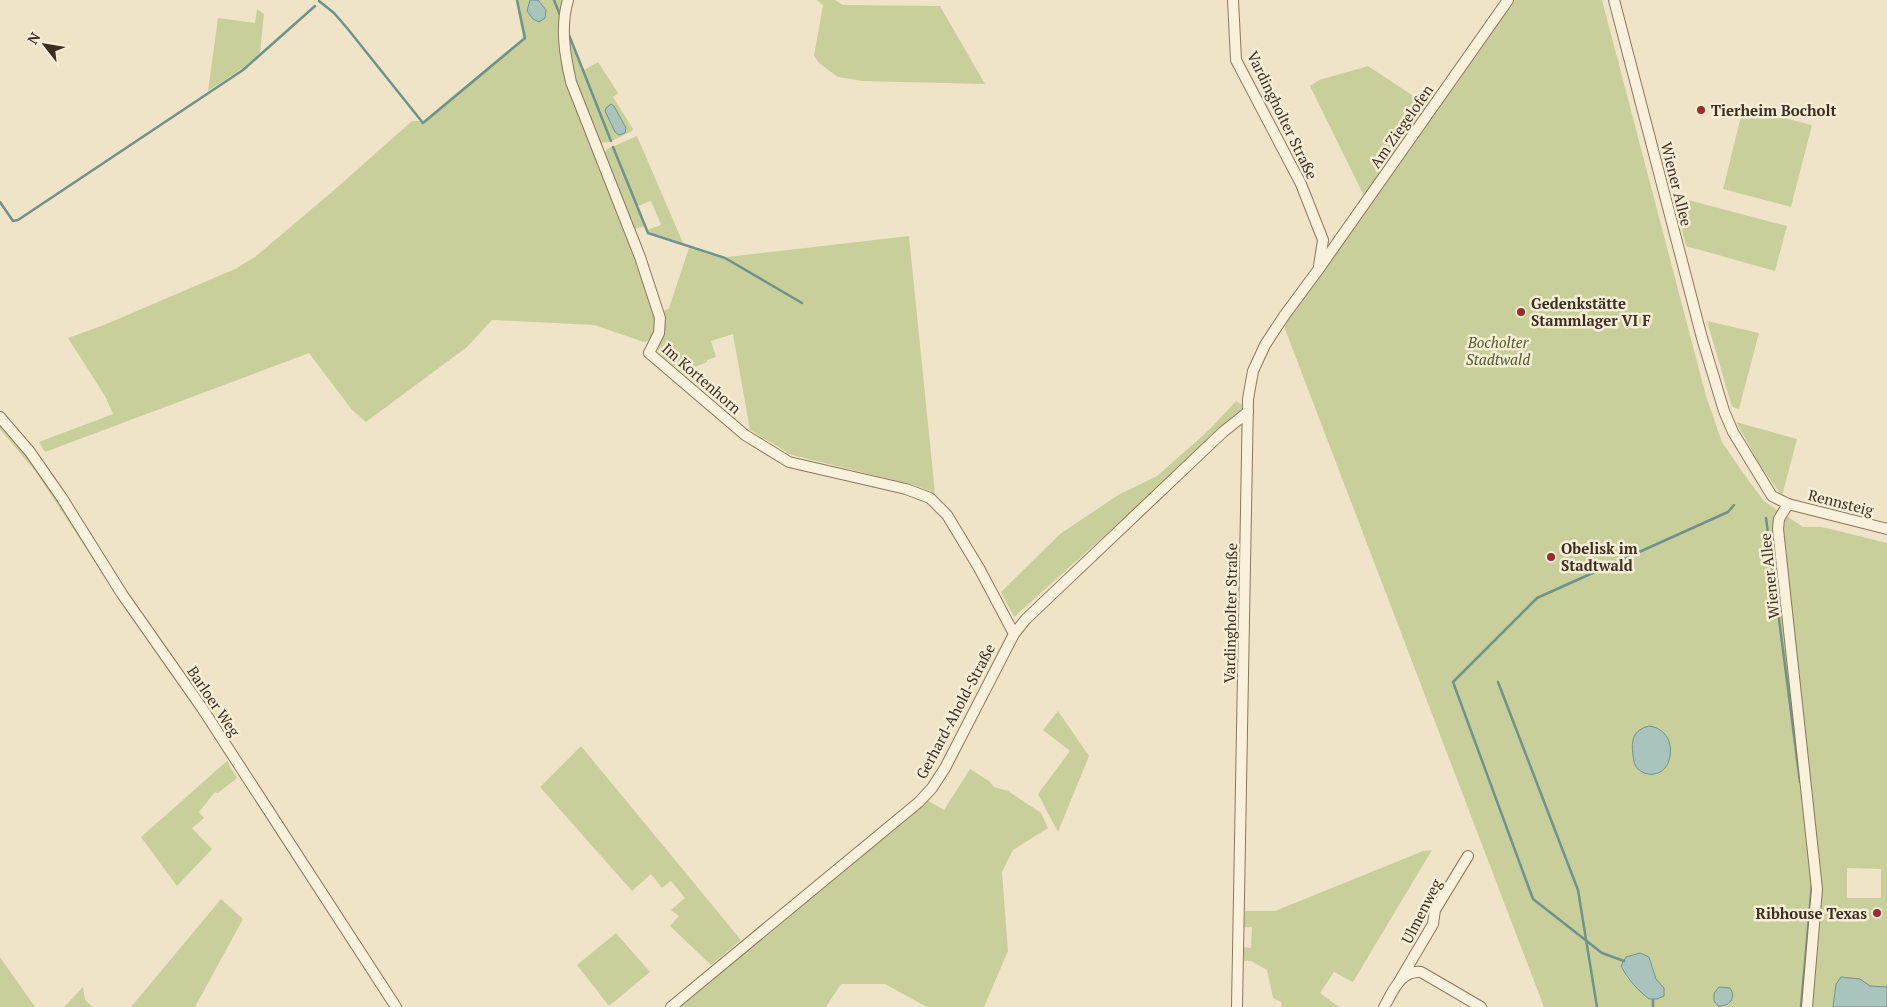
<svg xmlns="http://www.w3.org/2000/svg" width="1887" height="1007" viewBox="0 0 1887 1007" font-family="'PT Serif',serif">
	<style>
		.green { fill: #c9cf9b; fill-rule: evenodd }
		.water { fill: #a9c4bc; stroke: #6f938a }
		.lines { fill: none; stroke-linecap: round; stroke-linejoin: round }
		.stream { stroke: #6f938a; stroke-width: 2.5 }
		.minor-casing { stroke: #8d765c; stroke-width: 12 }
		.minor { stroke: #faf1dc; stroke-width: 10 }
		.poi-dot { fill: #9e2a2b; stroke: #f7eed8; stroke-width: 2 }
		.labels { text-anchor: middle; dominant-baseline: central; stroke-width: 5; stroke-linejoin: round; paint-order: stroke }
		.poi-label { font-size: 15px; font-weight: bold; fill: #3d2e20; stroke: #f7eed8; text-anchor: start }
		.street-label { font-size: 15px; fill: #3d2e20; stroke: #f7eed8 }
		.park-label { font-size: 15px; font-style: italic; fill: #4d5a26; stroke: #f7eed8 }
	</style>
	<rect width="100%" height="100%" fill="#f0e4c8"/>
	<!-- green -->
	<g class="green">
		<path d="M516 0H530C528 9 528 11 533 19L546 10 538 0H563C560 33 558 51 567 83L631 245 656 321V330L651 340 644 342 594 325 492 320 467 347 366 422 352 410 309 353 45 452 39 442 113 414 105 396 68 338 104 325 235 269 255 257 333 191 412 121H423L523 38Z"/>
		<path d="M817 0H835L843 5 940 6 985 84 862 81 838 77 819 63 814 56 823 5Z"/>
		<path d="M1512 0H1602L1706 396 1722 442 1746 477 1764 501 1803 527H1822L1887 543V987L1836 984 1833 1007H1544L1285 329 1284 324ZM1847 868 1881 869V898H1847ZM1649 957 1656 979 1646 996 1627 978 1621 967Z"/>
		<path d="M257 9 264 14 260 53 243 68 208 91 218 18 255 23Z"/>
		<path d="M570 35 584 70 598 62 618 93 613 97 633 129 632 131 610 142 600 143 575 81 571 67 568 36Z"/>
		<path d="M1368 66 1427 105 1364 196 1310 86 1319 80Z"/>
		<path d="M1743 108 1812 125 1791 207 1723 189Z"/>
		<path d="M637 136 683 243 649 232 647 230 661 225 651 201 638 206 646 226 634 229 604 154 607 149Z"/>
		<path d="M1673 196 1787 226 1775 271 1686 246Z"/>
		<path d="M909 236 935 493 914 485 792 455 750 430 733 334 711 341 716 357 707 360V362L693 368 701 388 661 355 658 350 665 328 662 312 669 308 689 248 727 260V257Z"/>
		<path d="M1707 321 1759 333 1739 409 1732 407Z"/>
		<path d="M1236 401 1242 405 1241 413 1014 617 1001 592 1060 534 1118 495 1157 476 1209 430Z"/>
		<path d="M0 421 34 463 116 591 115 593 36 472 0 429Z"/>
		<path d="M1736 422 1797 439 1782 496 1760 465Z"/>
		<path d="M1058 711 1089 756 1058 832 1038 794 1070 751 1043 730Z"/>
		<path d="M581 746 741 940 711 965 670 926 679 916 671 910 685 898 671 881 662 888 651 874 632 891 540 787Z"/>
		<path d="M227 761 237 778 218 793 215 792 199 812 204 818 192 828 212 849 177 886 141 837Z"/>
		<path d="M970 769 989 781 994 787 1008 791 1041 813 1048 828 1013 850 1002 872 1008 951 984 1007H927L885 984H841L826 1007H680L765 937 927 800 944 810Z"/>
		<path d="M1432 850 1353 982 1334 972 1320 993 1339 1007H1282L1281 1002 1273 998 1267 970 1251 961H1244V947L1251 948 1252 927H1244L1245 911H1275L1423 851Z"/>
		<path d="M221 899 243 919 195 1007H131Z"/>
		<path d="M616 933 650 972 609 1006 577 965Z"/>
		<path d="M0 957 35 1007H0Z"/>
		<path d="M83 987 85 1000 93 1007H64Z"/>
	</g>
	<!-- water -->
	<g class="water">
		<path d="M530 0H538L546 10 545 18 539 22 533 19 527 11Z"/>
		<path d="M611 104 614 106 626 128 625 133 619 135 615 132 605 111 606 108Z"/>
		<path d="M1649 726C1666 728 1674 744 1669 760 1666 774 1649 779 1638 769 1634 765 1634 761 1633 755 1631 740 1633 730 1649 726Z"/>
		<path d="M1640 953 1649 957 1656 979 1664 988V996L1657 999H1649C1638 990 1628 980 1621 966L1626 957Z"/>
		<path d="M1841 977 1860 979 1870 986 1887 987V1007H1833L1836 984Z"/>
		<path d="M1719 987 1730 988C1737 998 1729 1007 1718 1006L1714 1001V993Z"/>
	</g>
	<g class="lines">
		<!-- stream -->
		<g class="stream">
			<path d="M554 0 560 15"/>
			<path d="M319 1 334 13 347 28 423 123 525 38 517 0"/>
			<path d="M569 35 611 141"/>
			<path d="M613 147 648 233 725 258 802 303"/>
			<path d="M0 202 13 221 18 220 243 70 315 6"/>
			<path d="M1766 518 1800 782"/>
			<path d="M1498 682 1578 890 1597 1007"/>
			<path d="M1624 961 1602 953 1533 899 1453 682 1537 598 1728 512 1734 505"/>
			<path d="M1653 1000V1007"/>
			<path d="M1801 1007 1812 884"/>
		</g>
		<!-- minor casing -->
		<g class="minor-casing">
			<g id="minor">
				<path d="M568 0C560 27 565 56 571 82L640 257 660 318 659 333 649 353 745 435 789 462 906 489 930 498 947 515 979 568 1014 634"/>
				<path d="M1233 0 1236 60 1301 184 1323 240 1319 266"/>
				<path d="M1614 0 1702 338 1724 411 1733 432 1772 496 1788 504 1887 529"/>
				<path d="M0 417 30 452 62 498 122 594 202 708 396 1007"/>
				<path d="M1788 504 1779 519 1778 529 1817 889 1807 1007"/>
				<path d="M1400 980 1433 924 1435 910 1468 856"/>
				<path d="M671 1007 919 802 932 788 945 768 1014 634 1026 619 1223 432 1248 412"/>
				<path d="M1237 1007 1248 399 1253 371 1265 345 1284 316 1318 270 1508 0"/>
				<path d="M1384 1007C1393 992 1400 970 1421 972L1481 1007"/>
			</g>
		</g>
		<!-- minor -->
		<use href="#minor" class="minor"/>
	</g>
	<!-- markers -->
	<g class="poi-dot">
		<circle cx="1701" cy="110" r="5"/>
		<circle cx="1521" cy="312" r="5"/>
		<circle cx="1551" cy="557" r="5"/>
		<circle cx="1877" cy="913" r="5"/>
	</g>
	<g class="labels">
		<!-- poi labels -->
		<g class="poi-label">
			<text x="1711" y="110">Tierheim Bocholt</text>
			<text x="1531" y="303">Gedenkstätte<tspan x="1531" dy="17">Stammlager VI F</tspan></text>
			<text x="1561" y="548">Obelisk im<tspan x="1561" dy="17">Stadtwald</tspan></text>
			<text x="1867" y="913" text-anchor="end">Ribhouse Texas</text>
		</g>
		<!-- street labels -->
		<g class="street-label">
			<text transform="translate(1283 115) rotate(64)">Vardingholter Straße</text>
			<text transform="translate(1401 126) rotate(-55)">Am Ziegelofen</text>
			<text transform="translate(1677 184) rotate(76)">Wiener Allee</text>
			<text transform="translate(702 378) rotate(41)">Im Kortenhorn</text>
			<text transform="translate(1841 502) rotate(14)">Rennsteig</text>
			<text transform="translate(1769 576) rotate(-96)">Wiener Allee</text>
			<text transform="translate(1230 613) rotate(-89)">Vardingholter Straße</text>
			<text transform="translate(214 701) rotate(56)">Barloer Weg</text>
			<text transform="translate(955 711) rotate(-62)">Gerhard-Ahold-Straße</text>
			<text transform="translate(1421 911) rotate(-63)">Ulmenweg</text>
		</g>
		<!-- park labels -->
		<g class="park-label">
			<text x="1498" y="342">Bocholter<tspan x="1498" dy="17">Stadtwald</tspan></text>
		</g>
	</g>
	<!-- north arrow -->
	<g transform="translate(45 45) rotate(301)" stroke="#f7eed8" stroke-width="4" paint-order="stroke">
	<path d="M0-4L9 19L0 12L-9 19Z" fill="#3d2e20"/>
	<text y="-8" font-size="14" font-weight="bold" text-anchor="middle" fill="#3d2e20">N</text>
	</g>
</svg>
